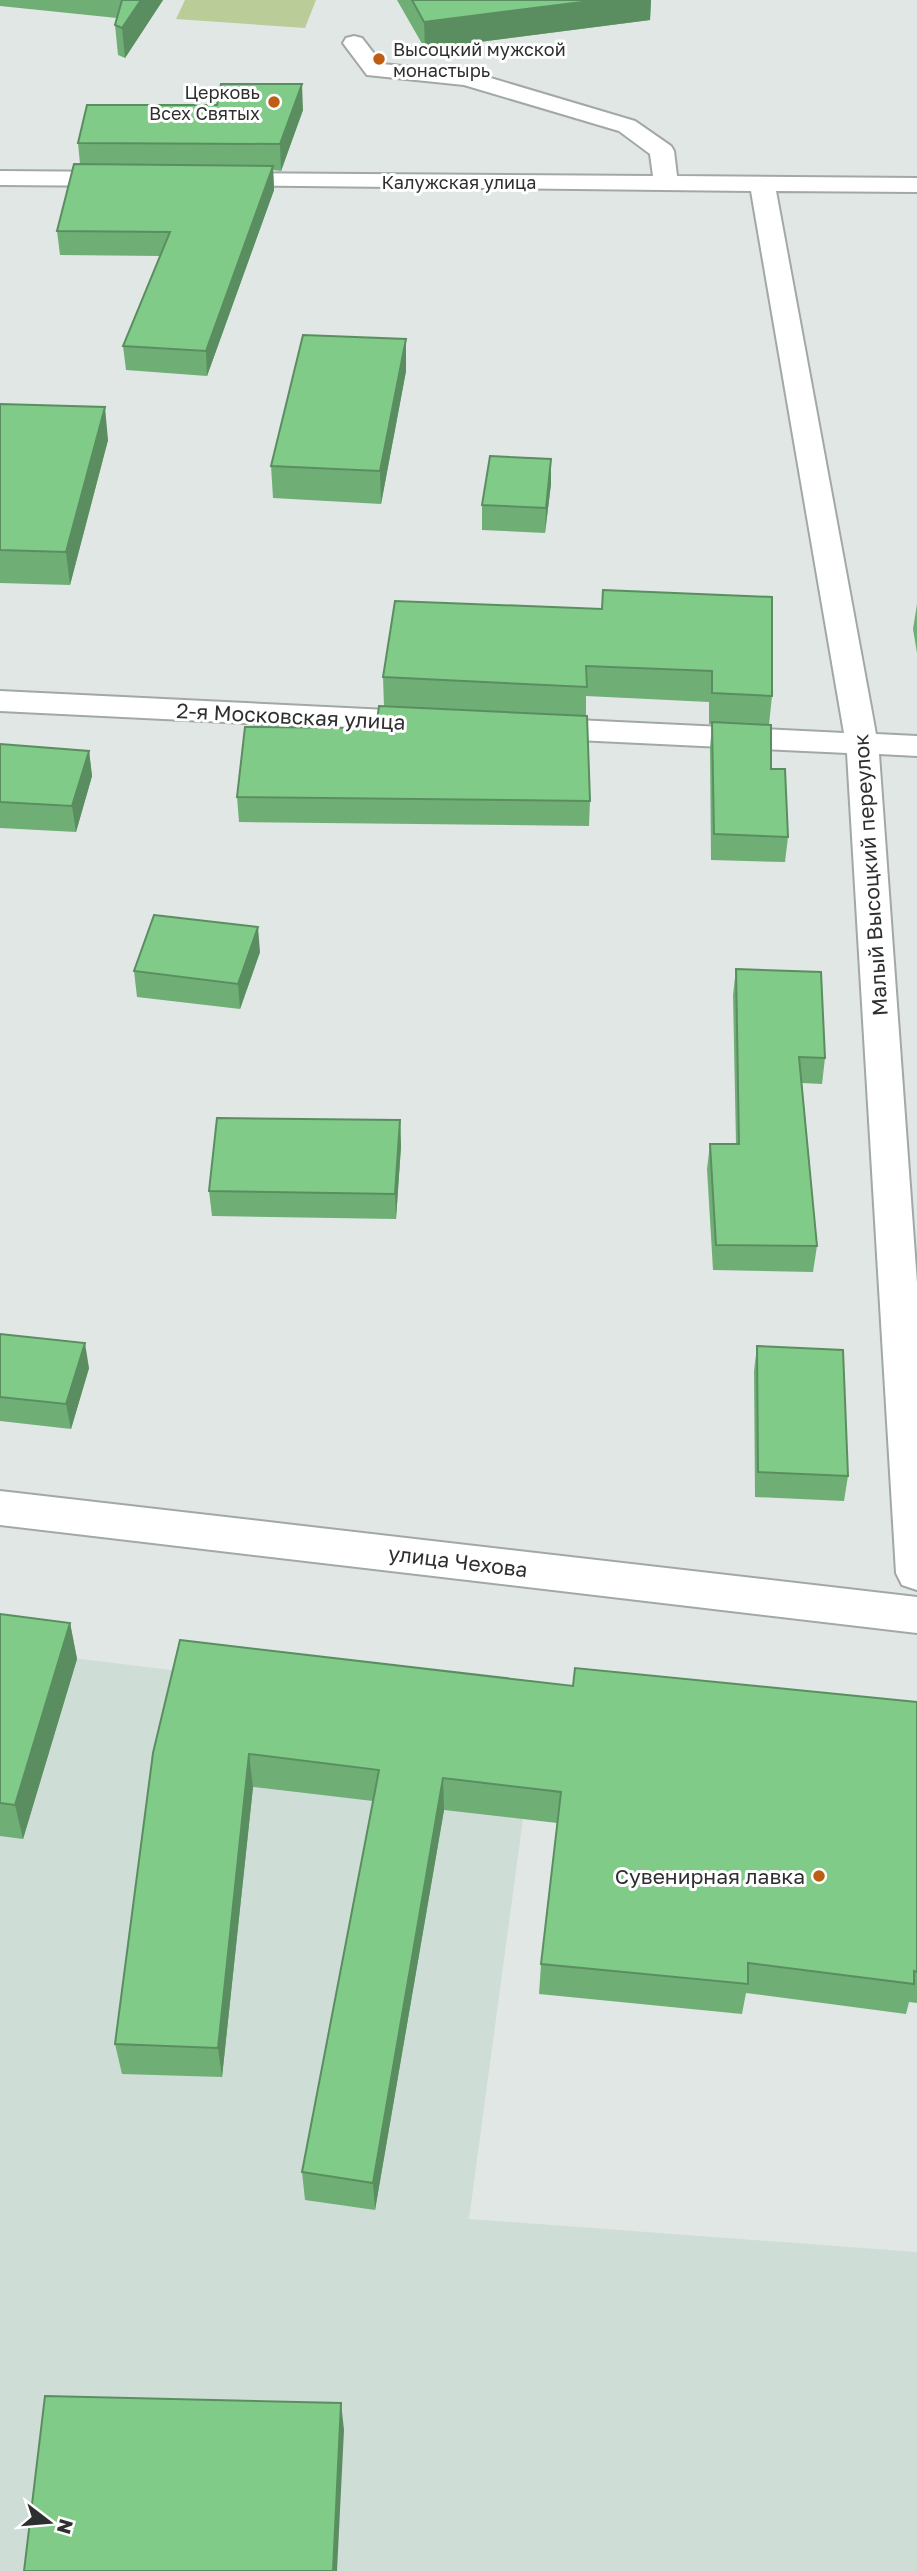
<svg xmlns="http://www.w3.org/2000/svg" width="917" height="2571" viewBox="0 0 917 2571" font-family="'Golos Text',sans-serif">
	<style>
		.built { fill: #cfddd7 }
		.green { fill: #bacc97 }
		.lines { fill: none; stroke-linecap: round; stroke-linejoin: round }
		.minor-casing { stroke: #a2a8a6; stroke-width: 4 }
		.minor { fill: #fff; fill-rule: evenodd }
		.wall { fill: #6faf76 }
		.shaded-wall { fill: #5a8e60 }
		.building { fill: #81cb89; stroke: #5a8e60; stroke-width: 2 }
		.poi-dot { fill: #bd5e14; stroke: #fff; stroke-width: 2.5 }
		.labels { text-anchor: middle; dominant-baseline: central; stroke-width: 6; stroke-linejoin: round; paint-order: stroke }
		.far-poi-label { font-size: 18px; fill: #2e302f; stroke: #fff; text-anchor: start }
		.far-street-label { font-size: 18px; fill: #2e302f; stroke: #fff }
		.street-label { font-size: 21px; fill: #2e302f; stroke: #fff }
		.poi-label { font-size: 21px; fill: #2e302f; stroke: #fff; text-anchor: end }
	</style>
	<rect width="100%" height="100%" fill="#e1e7e5"/>
	<!-- built -->
	<path class="built" d="M0 1649 537 1715 469 2219 917 2252V2571H0Z"/>
	<!-- green -->
	<path class="green" d="M185 0H316L305 28 176 19Z"/>
	<g class="lines">
		<!-- minor casing -->
		<g class="minor-casing">
			<g id="minor">
				<path d="M354 36 362 38 382 64 474 73 635 121 671 146 674 151 677 176 917 178V192L776 191 876 734 917 736V756L879 754 917 1283V1590L902 1585 896 1573 847 753 535 738 524 735 519 728 524 721 535 718 844 733 751 191 214 185 211 180 214 175 223 173 653 176 650 154 619 131 464 85 367 75 343 43 346 38Z"/>
				<path d="M0 171 124 172 133 174 136 179 133 184 124 186 0 185Z"/>
				<path d="M0 691 429 712 440 715 445 722 440 729 429 732 0 711Z"/>
				<path d="M0 1491 917 1597V1633L0 1525Z"/>
			</g>
		</g>
		<!-- minor -->
		<use href="#minor" class="minor"/>
	</g>
	<!-- wall -->
	<g class="wall">
		<path d="M0 0H163L125 58 118 55 115 25 117 18 0 6Z"/>
		<path d="M397 0H651L650 20 425 49Z"/>
		<path d="M303 110 281 171 273 170 274 190 207 376 126 370 123 346 160 256 60 255 57 231 80 164 78 143Z"/>
		<path d="M406 339V371L381 504 273 498 271 466Z"/>
		<path d="M0 404 108 440 70 585 0 583Z"/>
		<path d="M551 484 545 533 482 530V505Z"/>
		<path d="M917 604V653L913 629Z"/>
		<path d="M602 609 772 696 769 725 771 769 788 837 785 862 711 860 710 748 712 724H709V702L586 696V716L590 801 589 826 239 822 237 797 376 728 384 707 383 677Z"/>
		<path d="M0 744 89 751 92 776 76 832 0 828Z"/>
		<path d="M260 952 240 1009 137 997 134 971Z"/>
		<path d="M736 969 825 1058 822 1084 802 1083 817 1246 813 1272 713 1270 707 1169 710 1144H736L733 995Z"/>
		<path d="M400 1120 401 1146 396 1219 212 1216 209 1191Z"/>
		<path d="M0 1334 89 1368 71 1429 0 1421Z"/>
		<path d="M757 1346 848 1476 844 1501 755 1497 754 1371Z"/>
		<path d="M0 1614 70 1623 77 1659 23 1839 0 1836Z"/>
		<path d="M573 1686 917 1702V2003L909 2002 906 2014 746 1993 742 2014 539 1994 541 1964 557 1823 444 1810 375 2210 305 2200 302 2172 373 1801 253 1787 222 2077 122 2074 115 2044 153 1753Z"/>
	</g>
	<!-- shaded-wall -->
	<g class="shaded-wall">
		<path d="M141 0H163L125 58 122 28Z"/>
		<path d="M598 0H651L650 20 425 49 424 22Z"/>
		<path d="M302 84 303 110 281 171 280 144Z"/>
		<path d="M273 166 274 190 207 376 206 351Z"/>
		<path d="M406 339V371L381 504 380 471Z"/>
		<path d="M105 407 108 440 70 585 66 552Z"/>
		<path d="M551 459V484L545 533 546 508Z"/>
		<path d="M89 751 92 776 76 832 72 806Z"/>
		<path d="M258 927 260 952 240 1009 238 984Z"/>
		<path d="M400 1120 401 1146 396 1219 395 1194Z"/>
		<path d="M85 1343 89 1368 71 1429 66 1404Z"/>
		<path d="M70 1623 77 1659 23 1839 15 1805Z"/>
		<path d="M249 1754 253 1787 222 2077 218 2048Z"/>
		<path d="M443 1778 444 1810 375 2210 373 2183Z"/>
		<path d="M341 2403 344 2430 337 2571H333Z"/>
	</g>
	<!-- building -->
	<g class="building">
		<path d="M122 0H141L122 28 115 25Z"/>
		<path d="M412 0H598L424 22Z"/>
		<path d="M221 84H302L280 144 78 143 87 105H217Z"/>
		<path d="M74 164 273 166 206 351 123 346 170 232 57 231Z"/>
		<path d="M303 335 406 339 380 471 271 466Z"/>
		<path d="M0 404 105 407 66 552 0 550Z"/>
		<path d="M490 456 551 459 546 508 482 505Z"/>
		<path d="M603 590 772 597V696L712 693V671L586 666 587 687 383 677 395 601 602 609Z"/>
		<path d="M379 706 587 716 590 801 237 797 245 727 376 728Z"/>
		<path d="M712 722 771 725V769H785L788 837 714 834Z"/>
		<path d="M0 744 89 751 72 806 0 802Z"/>
		<path d="M154 915 258 927 238 984 134 971Z"/>
		<path d="M736 969 821 972 825 1058 799 1057 817 1246 716 1245 710 1144H739Z"/>
		<path d="M217 1118 400 1120 395 1194 209 1191Z"/>
		<path d="M0 1334 85 1343 66 1404 0 1397Z"/>
		<path d="M757 1346 843 1350 848 1476 758 1472Z"/>
		<path d="M0 1614 70 1623 15 1805 0 1803Z"/>
		<path d="M180 1640 573 1686 575 1668 917 1702V1972L914 1971V1984L748 1963V1984L541 1964 561 1792 443 1778 373 2183 302 2172 379 1770 249 1754 218 2048 115 2044 153 1753Z"/>
		<path d="M45 2396 341 2403 333 2571H24Z"/>
	</g>
	<!-- markers -->
	<g class="poi-dot">
		<circle cx="379" cy="59" r="7"/>
		<circle cx="274" cy="102" r="7"/>
		<circle cx="819" cy="1876" r="7"/>
	</g>
	<g class="labels">
		<!-- far-poi labels -->
		<g class="far-poi-label">
			<text x="393" y="49">Высоцкий мужской<tspan x="393" dy="21">монастырь</tspan></text>
			<text x="260" y="92" text-anchor="end">Церковь<tspan x="260" dy="21">Всех Святых</tspan></text>
		</g>
		<!-- far-street labels -->
		<g class="far-street-label">
			<text x="459" y="182">Калужская улица</text>
		</g>
		<!-- street labels -->
		<g class="street-label">
			<text transform="translate(291 716) rotate(3)">2-я Московская улица</text>
			<text transform="translate(870 875) rotate(-94)">Малый Высоцкий переулок</text>
			<text transform="translate(458 1561) rotate(7)">улица Чехова</text>
		</g>
		<!-- poi labels -->
		<g class="poi-label">
			<text x="805" y="1876">Сувенирная лавка</text>
		</g>
	</g>
	<!-- north arrow -->
	<g transform="translate(49 2522) rotate(106)" stroke="#ffffff" stroke-width="5" paint-order="stroke">
	<path d="M0-5L12 26L0 18L-12 26Z" fill="#2e302f"/>
	<text y="-10" font-size="19" font-weight="bold" text-anchor="middle" fill="#2e302f">N</text>
	</g>
</svg>
